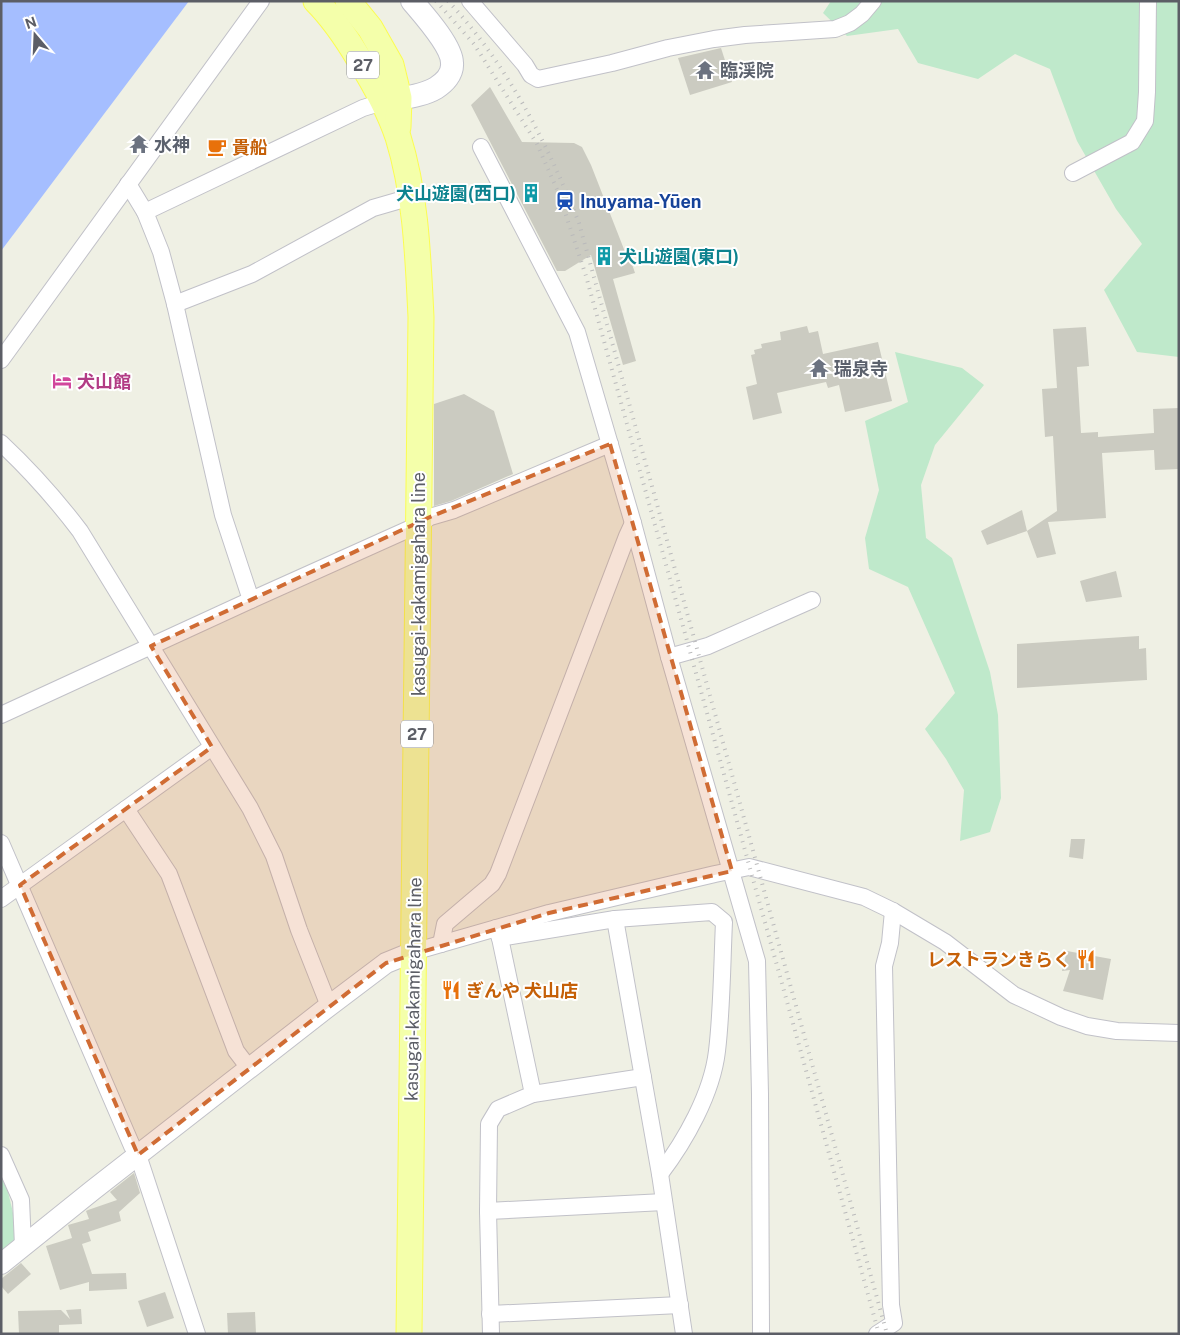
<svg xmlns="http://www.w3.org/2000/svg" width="1180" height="1335" viewBox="0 0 1180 1335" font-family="'Public Sans','Noto Sans JP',sans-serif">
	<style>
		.green { fill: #bfe9cb }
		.water { fill: #a5beff }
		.building { fill: #cbcbc1 }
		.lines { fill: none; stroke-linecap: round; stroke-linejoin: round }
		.minor-casing { stroke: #c1c1c8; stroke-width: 18 }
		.tertiary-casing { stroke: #c1c1c8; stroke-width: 22 }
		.secondary-casing { stroke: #c1c2cb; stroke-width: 24 }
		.primary-casing { stroke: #fcfd51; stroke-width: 27 }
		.minor { stroke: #fff; stroke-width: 16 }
		.tertiary { stroke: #fff; stroke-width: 20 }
		.secondary { stroke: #fff; stroke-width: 22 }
		.primary { stroke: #f4ffaa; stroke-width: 25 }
		.rail { stroke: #bababb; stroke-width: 4; stroke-dasharray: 1 6; stroke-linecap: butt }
		.marked { fill: #d06c34; fill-opacity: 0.2; stroke: #d06c34; stroke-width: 4; stroke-dasharray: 10 6; stroke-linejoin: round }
		.labels { text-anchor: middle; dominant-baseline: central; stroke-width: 4; stroke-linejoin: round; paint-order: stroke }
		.shield { fill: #fff; stroke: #8d8e94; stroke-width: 1 }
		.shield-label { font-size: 16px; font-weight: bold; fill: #5c5e66 }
		.worship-label { font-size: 18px; font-weight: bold; fill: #5b616d; stroke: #fff; text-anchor: start }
		.food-label { font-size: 18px; font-weight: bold; fill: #c56008; stroke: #fff; text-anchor: start }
		.culture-label { font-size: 18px; font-weight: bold; fill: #0d838f; stroke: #fff; text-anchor: end }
		.transit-label { font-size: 18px; font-weight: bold; fill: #164399; stroke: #fff; text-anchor: start }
		.hotel-label { font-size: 18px; font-weight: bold; fill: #b23c85; stroke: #fff; text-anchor: start }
		.street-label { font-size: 18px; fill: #5c5e66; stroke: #fff }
	</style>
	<rect width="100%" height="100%" fill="#eff0e4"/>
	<!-- green -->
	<g class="green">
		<path d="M831 1H1179V357L1137 352 1104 290 1142 244 1116 209 1077 141 1050 69 1015 54 978 79 918 63 898 29 847 36 823 13Z"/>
		<path d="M895 352 962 368 984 385 935 445 921 485 926 538 952 558 990 672 998 715 1001 798 990 832 960 841 964 790 946 759 925 729 955 693 908 587 869 569 865 538 879 490 865 421 908 402Z"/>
		<path d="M1 1176 8 1192 15 1221V1246L1 1257Z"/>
	</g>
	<!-- water -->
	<path class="water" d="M1 1H189L1 251Z"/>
	<!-- building -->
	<g class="building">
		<path d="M721 48 732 82 690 95 678 58Z"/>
		<path d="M490 87 522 142 574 143 582 147 591 165 629 262 631 261 635 273 613 279 636 361 623 365 591 255 565 271H557L471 105Z"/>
		<path d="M807 326 809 333 818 331 823 354 878 342 892 401 845 412 839 385 828 388 826 382 777 393 782 413 753 420 746 387 757 384 751 355 755 354 754 350 762 348 761 344 781 340 780 332Z"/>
		<path d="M1086 327 1089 366 1077 367 1081 433 1098 432V437L1154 433 1153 409 1179 408V469L1155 470 1154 450 1102 453 1106 518 1048 522 1056 554 1037 558 1027 531 1057 511 1053 436 1045 437 1042 389 1057 388 1053 329Z"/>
		<path d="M464 394 494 411 513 474 451 501 434 506V404Z"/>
		<path d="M1022 510 1027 531 987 545 981 531Z"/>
		<path d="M1116 571 1122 597 1086 602 1080 581Z"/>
		<path d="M1139 636V649L1146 648 1147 680 1017 688V644Z"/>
		<path d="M1071 839H1085L1083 859 1069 857Z"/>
		<path d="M1067 951 1111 959 1103 1000 1063 991 1070 970 1062 971Z"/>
		<path d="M134 1173 140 1193 119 1212 121 1221 88 1232 91 1241 82 1244 92 1274 126 1273 127 1289 89 1291V1282L60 1290 46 1246 72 1238 68 1225 89 1219 86 1211 88 1210 117 1200 110 1192Z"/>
		<path d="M21 1263 31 1274 8 1294 1 1286V1279Z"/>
		<path d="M165 1292 174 1318 147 1327 138 1301Z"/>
		<path d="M81 1309 82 1324 59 1325V1334H19L18 1311 61 1310 70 1319 66 1310Z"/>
		<path d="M255 1312 256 1333 228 1334 227 1313Z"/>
	</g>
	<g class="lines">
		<!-- minor casing -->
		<g class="minor-casing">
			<g id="minor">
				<path d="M470 1 525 65 531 75 538 79 612 63 668 48 714 39 745 35 835 29 850 23 862 14 873 1"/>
				<path d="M481 147 577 332 633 523 669 657 757 961 760 1094 761 1334"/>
				<path d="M1073 173 1132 142 1145 121 1147 92 1148 1"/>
				<path d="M128 184 145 212 161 252 175 304 223 515 251 600"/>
				<path d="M145 212 363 108 383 102"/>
				<path d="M175 304 252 274 373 208 411 197"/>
				<path d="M1 360 261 1"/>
				<path d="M1 443C32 472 55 498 80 531L250 808 274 856 299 930 329 1006"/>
				<path d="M669 657 708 646 812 600"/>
				<path d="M1 715 251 600 418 525 430 517 454 510 610 444"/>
				<path d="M126 809 169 874 236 1051 249 1068"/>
				<path d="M1 843 132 1146 138 1155 197 1334"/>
				<path d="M1 899 212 747"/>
				<path d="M615 919 660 1174 684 1334"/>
				<path d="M496 928 500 938 615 919 712 912 724 922C722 965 722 1009 717 1051 712 1094 685 1141 660 1174"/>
				<path d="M441 944 445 924 492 884 498 874 627 536 633 523"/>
				<path d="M413 952 549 913 715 874 749 867 864 897 893 911 945 942 1014 995 1061 1017 1087 1026 1117 1031 1179 1033"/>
				<path d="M533 1094 643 1077"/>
				<path d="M1 1155 21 1200 23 1246"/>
				<path d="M488 1211 664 1202"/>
				<path d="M490 1314 680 1305"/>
				<path d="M491 1334 488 1211 489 1124 498 1109 533 1094 500 938"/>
				<path d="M877 1334 894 1323 891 1305 884 966 890 943 893 911"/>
			</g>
		</g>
		<!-- tertiary casing -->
		<g class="tertiary-casing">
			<path id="tertiary" d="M1 1264 93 1190 329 1006 386 963 413 952"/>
		</g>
		<!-- secondary casing -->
		<g class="secondary-casing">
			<path id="secondary" d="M383 102C399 98 421 97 436 88 444 83 453 74 452 63 452 46 423 14 412 1"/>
		</g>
		<!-- primary casing -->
		<g class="primary-casing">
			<g id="primary">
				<path d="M316 1C333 18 347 39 359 59 374 83 389 110 398 137 416 195 418 257 421 317L409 1334"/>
				<path d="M348 1 370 28 391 65 399 98 398 127"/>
			</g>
		</g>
		<!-- minor -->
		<use href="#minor" class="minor"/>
		<!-- tertiary -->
		<use href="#tertiary" class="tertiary"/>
		<!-- secondary -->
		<use href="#secondary" class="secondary"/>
		<!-- primary -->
		<use href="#primary" class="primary"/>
		<!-- rail -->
		<g class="rail">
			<path d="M436 1 474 44 537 144 559 194 586 276 879 1334"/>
			<path d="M448 1C508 65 547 143 579 223L887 1334"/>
		</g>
	</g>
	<!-- marked area -->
	<path class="marked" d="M610 444 732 871 549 913 386 963 138 1155 20 885 212 747 151 646 430 517Z"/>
	<!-- icons -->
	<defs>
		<g id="temple-bare" transform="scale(1.5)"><path d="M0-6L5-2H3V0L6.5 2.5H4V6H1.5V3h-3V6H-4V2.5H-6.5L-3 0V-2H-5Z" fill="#6b7280" stroke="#fff" stroke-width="2.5" paint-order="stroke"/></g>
		<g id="cafe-bare" transform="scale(1.5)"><path d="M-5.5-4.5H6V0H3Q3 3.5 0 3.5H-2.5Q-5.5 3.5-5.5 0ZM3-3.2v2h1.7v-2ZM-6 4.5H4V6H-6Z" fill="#e8710a" stroke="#fff" stroke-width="2.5" paint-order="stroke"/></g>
		<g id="building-bare" transform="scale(1.5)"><path d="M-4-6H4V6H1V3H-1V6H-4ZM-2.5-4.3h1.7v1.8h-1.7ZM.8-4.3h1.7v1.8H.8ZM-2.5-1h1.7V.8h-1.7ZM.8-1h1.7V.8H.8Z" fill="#0f9aa8" stroke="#fff" stroke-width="2.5" paint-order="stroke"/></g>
		<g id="station-bare" transform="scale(1.5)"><path d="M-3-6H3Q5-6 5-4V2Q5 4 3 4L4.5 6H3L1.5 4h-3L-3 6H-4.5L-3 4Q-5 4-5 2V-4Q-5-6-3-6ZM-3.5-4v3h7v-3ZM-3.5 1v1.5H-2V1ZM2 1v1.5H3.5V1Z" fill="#1a4fb4" stroke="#fff" stroke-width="2.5" paint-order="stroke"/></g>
		<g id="hotel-bare" transform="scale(1.5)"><path d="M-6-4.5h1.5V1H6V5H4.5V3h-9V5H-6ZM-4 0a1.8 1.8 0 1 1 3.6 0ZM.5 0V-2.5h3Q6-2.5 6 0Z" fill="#d1479c" stroke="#fff" stroke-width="2.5" paint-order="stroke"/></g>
		<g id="restaurant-bare" transform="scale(1.5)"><path d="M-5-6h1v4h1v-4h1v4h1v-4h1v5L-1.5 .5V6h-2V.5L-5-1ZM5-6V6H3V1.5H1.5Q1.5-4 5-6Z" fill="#e8710a" stroke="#fff" stroke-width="2.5" paint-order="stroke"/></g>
	</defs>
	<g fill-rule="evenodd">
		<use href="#temple-bare" x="705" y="70"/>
		<use href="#temple-bare" x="139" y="144"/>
		<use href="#cafe-bare" x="217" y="147"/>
		<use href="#building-bare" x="531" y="193"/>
		<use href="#station-bare" x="565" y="201"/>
		<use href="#building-bare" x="604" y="256"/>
		<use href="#temple-bare" x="819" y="368"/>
		<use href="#hotel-bare" x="62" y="381"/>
		<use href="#restaurant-bare" x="1086" y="959"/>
		<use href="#restaurant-bare" x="451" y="990"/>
	</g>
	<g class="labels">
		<!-- shield labels -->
		<g class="shield">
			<rect x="347" y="51.5" width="32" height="27" rx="4"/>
			<rect x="401" y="720.5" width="32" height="27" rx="4"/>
		</g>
		<g class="shield-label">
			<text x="363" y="65">27</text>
			<text x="417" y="734">27</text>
		</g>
		<!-- worship labels -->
		<g class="worship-label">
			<text x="720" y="70">臨渓院</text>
			<text x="154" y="144">水神</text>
			<text x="834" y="368">瑞泉寺</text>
		</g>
		<!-- food labels -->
		<g class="food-label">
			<text x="232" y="147">貴船</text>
			<text x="1071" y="959" text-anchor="end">レストランきらく</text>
			<text x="466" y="990">ぎんや 犬山店</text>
		</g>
		<!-- culture labels -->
		<g class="culture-label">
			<text x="516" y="193">犬山遊園(西口)</text>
			<text x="619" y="256" text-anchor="start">犬山遊園(東口)</text>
		</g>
		<!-- transit labels -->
		<g class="transit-label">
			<text x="580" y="201">Inuyama-Yūen</text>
		</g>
		<!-- hotel labels -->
		<g class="hotel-label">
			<text x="77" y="381">犬山館</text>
		</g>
		<!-- street labels -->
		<g class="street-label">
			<text transform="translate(418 584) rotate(-90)">kasugai-kakamigahara line</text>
			<text transform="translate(413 989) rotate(-89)">kasugai-kakamigahara line</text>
		</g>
	</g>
	<!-- border -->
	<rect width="1180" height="1335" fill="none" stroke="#5c5e66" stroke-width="5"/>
	<!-- north arrow -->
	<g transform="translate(35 35) rotate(341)" stroke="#ffffff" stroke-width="4" paint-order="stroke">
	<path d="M0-4L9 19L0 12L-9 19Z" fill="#5c5e66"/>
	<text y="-8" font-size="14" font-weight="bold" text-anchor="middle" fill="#5c5e66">N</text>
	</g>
</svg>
